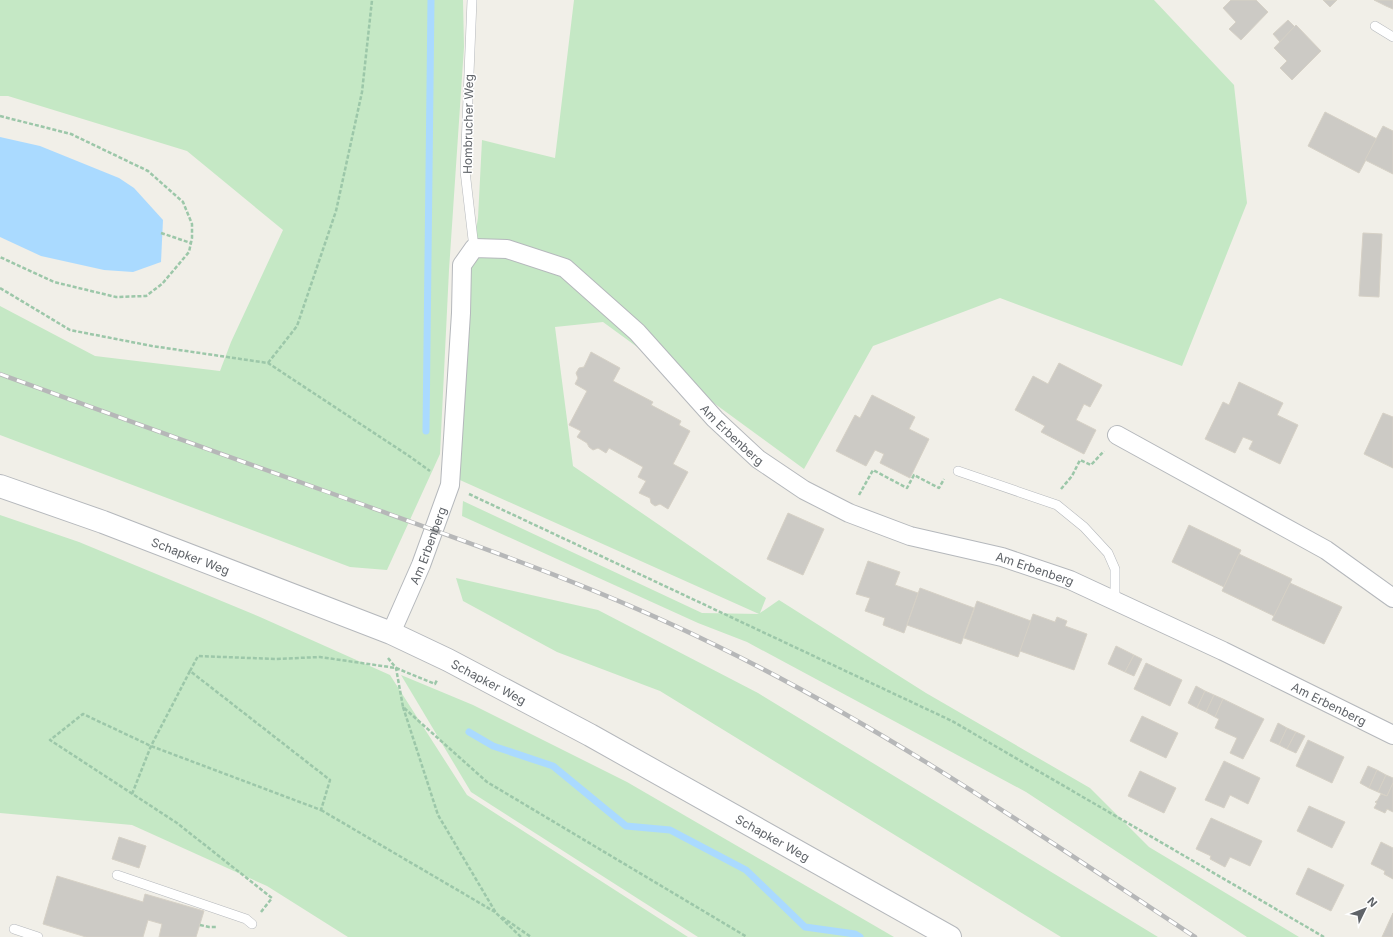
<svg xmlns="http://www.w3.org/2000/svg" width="1393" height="937" viewBox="0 0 1393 937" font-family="Inter,sans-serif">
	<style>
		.green { fill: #c5e8c5 }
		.water { fill: #aadaff }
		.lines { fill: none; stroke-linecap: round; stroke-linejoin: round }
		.stream { stroke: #aadaff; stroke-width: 7 }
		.building { fill: #cccac5; stroke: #d6d1c6 }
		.service-casing { stroke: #b5b8bc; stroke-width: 10 }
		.minor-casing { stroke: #b5b8bc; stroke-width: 20 }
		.tertiary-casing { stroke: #b5b8bc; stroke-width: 24 }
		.path { stroke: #9cc7a9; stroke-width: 2.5; stroke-dasharray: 4 2; stroke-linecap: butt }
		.service { stroke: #fff; stroke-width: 9 }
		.minor { stroke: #fff; stroke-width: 18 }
		.tertiary { stroke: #fff; stroke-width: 22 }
		.rail-casing { stroke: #b6b7b8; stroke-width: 4.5 }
		.rail { stroke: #fff; stroke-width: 3; stroke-dasharray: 9; stroke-linecap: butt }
		.labels { text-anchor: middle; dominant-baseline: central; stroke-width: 3; stroke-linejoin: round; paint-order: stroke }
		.street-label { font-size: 12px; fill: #5f6368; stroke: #fff }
	</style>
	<rect width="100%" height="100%" fill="#f1efe8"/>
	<!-- green -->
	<g class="green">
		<path d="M0 0H463L464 47 449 270 440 454 387 570 350 567 0 435V306L95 356 220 371 231 342 283 230 187 151 8 96H0Z"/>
		<path d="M574 0H1154L1234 85 1247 203 1182 366 1000 298 873 346 804 469 603 322 555 327 573 466 766 598 760 613 779 600 926 693 1090 788 1149 847 1299 937H1247L1026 792 747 642 698 623 462 516 463 501 702 613 759 614 451 476 465 291 478 218 482 140 555 158Z"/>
		<path d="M0 515 79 542 260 617 390 675 467 795 688 937H348L267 886 132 825 0 813Z"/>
		<path d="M456 578 598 610 758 693 1158 937H1061L660 691 557 652 463 601Z"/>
		<path d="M401 675 473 705 627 782 894 937H698L471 792Z"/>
	</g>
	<!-- water -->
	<path class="water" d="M0 137 40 146 119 178 134 188 163 220 161 262 133 272 104 270 41 256 0 237Z"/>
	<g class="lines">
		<!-- stream -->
		<g class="stream">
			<path d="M426 431 431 0"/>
			<path d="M469 732 493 746 553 766 626 826 670 830 746 870 805 927 855 934 860 937"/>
		</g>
	</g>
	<!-- building -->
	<g class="building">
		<path d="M1231 0H1256L1268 12 1241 40 1229 29 1236 22 1223 8Z"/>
		<path d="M1323 0H1337L1330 7Z"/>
		<path d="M1374 0H1393V9L1386 6Z"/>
		<path d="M1288 20 1295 27 1280 42 1273 34Z"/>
		<path d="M1296 25 1321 51 1292 80 1280 68 1287 61 1274 48Z"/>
		<path d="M1325 112 1377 139 1359 173 1308 146Z"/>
		<path d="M1383 126 1393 131V174L1365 160Z"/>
		<path d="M1363 233 1382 234 1379 297 1359 296Z"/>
		<path d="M591 352 620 368 613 381 653 402 651 405 681 421 679 425 690 431 673 464 688 472 668 509 660 504 655 506 651 503 650 498 639 493 646 481 638 477 643 467 609 448 606 453 598 448 593 450 589 447 587 443 577 437 581 431 569 425 587 391 575 384 578 378 576 373 579 368 584 367Z"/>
		<path d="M1059 363 1102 385 1090 407 1084 404 1076 420 1096 430 1084 454 1041 432 1045 426 1015 410 1033 376 1048 384Z"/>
		<path d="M1239 382 1283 403 1277 415 1298 425 1280 464 1249 449 1253 441 1243 437 1235 453 1205 439 1223 402 1229 405Z"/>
		<path d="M872 395 915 417 909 429 929 439 910 478 880 463 884 454 875 450 866 466 836 451 855 415 860 418Z"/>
		<path d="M1383 413 1393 417V468L1364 454Z"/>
		<path d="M788 513 824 529 803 575 767 559Z"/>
		<path d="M1189 525 1241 550 1224 587 1172 562Z"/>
		<path d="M1239 554 1292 579 1274 616 1222 591Z"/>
		<path d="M868 561 900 572 895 585 918 593 904 633 883 625 885 618 865 611 870 598 856 594Z"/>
		<path d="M1290 583 1342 607 1324 644 1272 620Z"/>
		<path d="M920 588 974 608 961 644 907 625Z"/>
		<path d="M977 601 1031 621 1018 657 964 638Z"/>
		<path d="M1033 614 1055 622 1057 617 1067 621 1065 626 1087 634 1074 670 1020 651Z"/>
		<path d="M1116 646 1134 655 1125 672 1108 664Z"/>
		<path d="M1134 655 1142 659 1134 676 1125 672Z"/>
		<path d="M1146 663 1182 680 1170 706 1134 689Z"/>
		<path d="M1196 686 1205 691 1197 708 1188 703Z"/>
		<path d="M1205 691 1214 695 1206 712 1197 708Z"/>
		<path d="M1214 695 1223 699 1215 717 1206 712Z"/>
		<path d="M1223 699 1264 719 1243 759 1230 753 1237 738 1215 728 1219 719 1215 717Z"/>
		<path d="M1142 716 1178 733 1166 758 1130 741Z"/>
		<path d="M1278 723 1287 728 1279 745 1270 741Z"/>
		<path d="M1287 728 1296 732 1287 749 1279 745Z"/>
		<path d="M1296 732 1305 736 1296 753 1287 749Z"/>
		<path d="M1308 740 1344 757 1332 783 1296 766Z"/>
		<path d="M1224 761 1260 778 1248 804 1230 795 1224 808 1205 800Z"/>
		<path d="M1368 766 1377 770 1369 788 1360 783Z"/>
		<path d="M1377 770 1386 775 1378 792 1369 788Z"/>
		<path d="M1140 771 1176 788 1164 813 1128 796Z"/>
		<path d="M1386 775 1393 778V783L1387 796 1378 792Z"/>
		<path d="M1393 783V812L1387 809 1385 813 1374 808 1377 803 1375 802 1376 801H1377L1381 794 1387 796Z"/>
		<path d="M1309 806 1345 822 1332 848 1297 831Z"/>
		<path d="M1211 818 1262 841 1250 866 1230 857 1225 867 1210 859 1211 856 1196 849Z"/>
		<path d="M119 837 146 846 139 868 112 859Z"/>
		<path d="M1381 842 1393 848V879L1384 874 1385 871 1371 864Z"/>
		<path d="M1308 868 1344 885 1331 911 1296 894Z"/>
		<path d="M57 876 143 902 145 894 204 911 196 937H159L162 924 148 920 143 937H86L43 924Z"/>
		<path d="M1393 913V937H1382Z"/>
	</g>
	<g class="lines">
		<!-- service casing -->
		<g class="service-casing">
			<g id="service">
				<path d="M472 0 465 171 474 248"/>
				<path d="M1375 26 1393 37"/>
				<path d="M958 471 1057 505 1084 527 1108 553 1115 569V600"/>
				<path d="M117 875 246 919 252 924"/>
				<path d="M14 929 38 937"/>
			</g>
		</g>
		<!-- minor casing -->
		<g class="minor-casing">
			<g id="minor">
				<path d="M1117 435 1326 550 1393 598"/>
				<path id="s1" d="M391 633 421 565 450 485 461 313 462 265 474 248 507 249 565 268 637 332 715 419 758 459 804 490 849 513 910 536 1002 557 1070 580 1223 651 1393 735"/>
			</g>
		</g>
		<!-- tertiary casing -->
		<g class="tertiary-casing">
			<g id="tertiary">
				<path id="s2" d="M0 486 103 522 391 633 448 660 590 735 950 937"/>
			</g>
		</g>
		<!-- path -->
		<g class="path">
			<path d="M0 116 71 134 148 171 183 202 192 224V238L189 252 162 284 146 296 116 297 54 282 0 257"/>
			<path d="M161 233 191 243"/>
			<path d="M0 288 70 330 152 346 268 363 409 456 430 471"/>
			<path d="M268 363 297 326 336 211 362 92 372 0"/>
			<path d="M1061 489 1072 476 1080 460 1091 465 1104 451"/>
			<path d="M469 494 952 721 1324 937"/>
			<path d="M859 495 873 470 907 488 914 475 939 488 944 479"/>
			<path d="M388 658 396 668 403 707 487 782 747 937"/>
			<path d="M403 707 438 815 496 913 521 937"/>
			<path d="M132 794 151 746 190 671"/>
			<path d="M321 810 495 912"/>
			<path d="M261 912 272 898 177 823 50 740 83 714 151 746 321 810 330 780 190 671 198 656 276 659 320 657 396 668 435 684 437 680"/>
			<path d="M502 917 531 937"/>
			<path d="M200 925 209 927H216"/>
		</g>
		<!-- service -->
		<use href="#service" class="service"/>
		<!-- minor -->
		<use href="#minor" class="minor"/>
		<!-- tertiary -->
		<use href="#tertiary" class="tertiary"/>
		<!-- rail casing -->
		<g class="rail-casing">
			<path id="rail" d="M0 374C121 418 243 462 364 505 481 547 599 588 711 643 881 725 1037 833 1195 937"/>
		</g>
		<!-- rail -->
		<use href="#rail" class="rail"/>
	</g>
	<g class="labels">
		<!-- street labels -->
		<g class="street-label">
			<text transform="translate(468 124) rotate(-89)">Hombrucher Weg</text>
			<text stroke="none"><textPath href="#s1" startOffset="731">Am Erbenberg</textPath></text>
			<text stroke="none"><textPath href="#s1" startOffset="95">Am Erbenberg</textPath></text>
			<text stroke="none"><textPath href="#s2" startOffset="203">Schapker Weg</textPath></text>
			<text stroke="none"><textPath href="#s1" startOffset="1067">Am Erbenberg</textPath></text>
			<text stroke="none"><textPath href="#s2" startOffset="527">Schapker Weg</textPath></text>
			<text stroke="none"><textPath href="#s1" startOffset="1391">Am Erbenberg</textPath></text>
			<text stroke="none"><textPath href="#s2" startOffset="851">Schapker Weg</textPath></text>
		</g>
	</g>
	<!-- north arrow -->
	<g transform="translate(1365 909) rotate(47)" stroke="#ffffff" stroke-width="3" paint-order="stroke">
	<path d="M0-3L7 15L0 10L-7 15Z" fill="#5f6368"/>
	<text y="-6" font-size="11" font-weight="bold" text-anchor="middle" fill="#5f6368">N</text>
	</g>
</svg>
